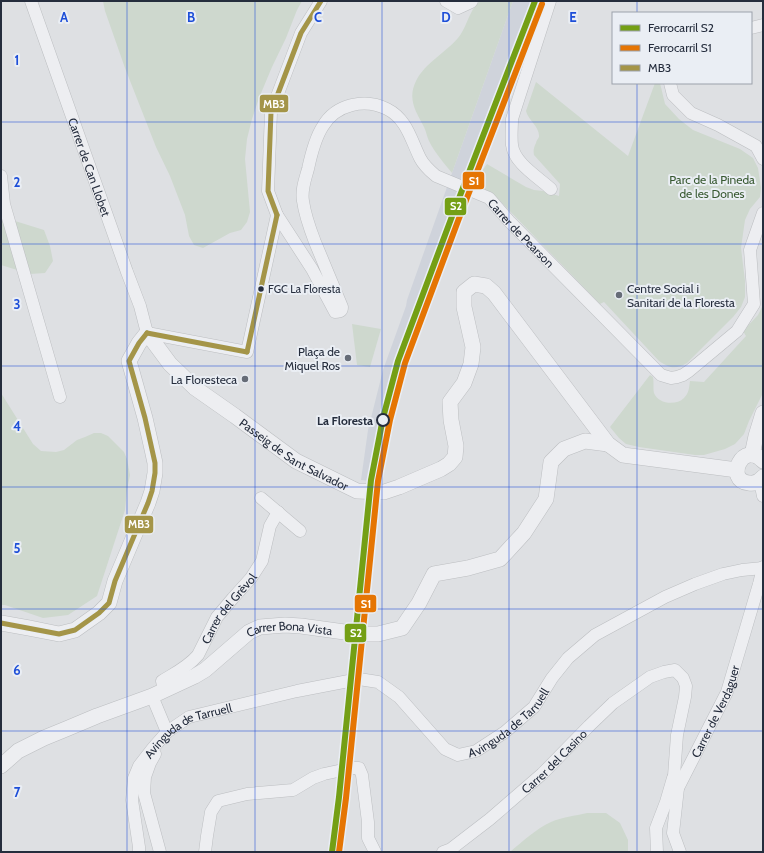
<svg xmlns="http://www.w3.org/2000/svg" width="764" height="853" viewBox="0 0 764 853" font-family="Cabin,sans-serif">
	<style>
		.built { fill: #cfd3db }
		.green { fill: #ced8ce }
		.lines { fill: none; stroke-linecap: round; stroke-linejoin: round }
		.minor-casing { stroke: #bcbec1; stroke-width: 13 }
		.tertiary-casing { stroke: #bcbec1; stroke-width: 16 }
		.minor { stroke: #edeef1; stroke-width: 12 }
		.tertiary { stroke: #edeef1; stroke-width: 15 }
		.bus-1-casing { stroke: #eaeef4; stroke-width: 8 }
		.bus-1 { stroke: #a49548; stroke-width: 5 }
		.rail-1-casing { stroke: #eaeef4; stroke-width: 9 }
		.rail-2-casing { stroke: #eaeef4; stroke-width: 9 }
		.rail-1 { stroke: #749f15; stroke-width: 6 }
		.rail-2 { stroke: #e57503; stroke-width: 6 }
		.grid { fill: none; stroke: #1d4ed8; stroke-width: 1; stroke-opacity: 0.55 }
		.bus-dot { fill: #252d3d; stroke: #eaeef4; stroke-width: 1.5 }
		.poi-dot { fill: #666c77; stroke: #eaeef4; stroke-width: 1.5 }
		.stop-dot { fill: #eaeef4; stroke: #252d3d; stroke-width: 2 }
		.labels { text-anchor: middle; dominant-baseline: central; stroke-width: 4; stroke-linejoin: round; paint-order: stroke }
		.bus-label { font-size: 11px; fill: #252d3d; stroke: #eaeef4; text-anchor: start }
		.street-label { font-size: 12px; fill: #252d3d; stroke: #eaeef4 }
		.park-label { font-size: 12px; fill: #385931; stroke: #eaeef4 }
		.poi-label { font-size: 12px; fill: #252d3d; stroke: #eaeef4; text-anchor: end }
		.stop-label { font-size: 12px; font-weight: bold; fill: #252d3d; stroke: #eaeef4; text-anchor: end }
		.grid-label { font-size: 13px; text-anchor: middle; font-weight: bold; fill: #1d4ed8; stroke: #eaeef4; stroke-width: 4; stroke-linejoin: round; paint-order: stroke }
		.line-badge { stroke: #eaeef4; stroke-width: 1.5 }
		.badge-label { font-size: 11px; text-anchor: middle; font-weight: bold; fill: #fff }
	</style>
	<rect width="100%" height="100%" fill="#dee0e3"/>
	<!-- built -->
	<path class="built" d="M513 1H537L466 196 411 335 398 371 389 403 373 481 361 480 368 430 383 370 406 306 407 300Z"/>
	<!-- green -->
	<g class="green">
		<path d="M103 1H302L297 10 286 38 272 67 259 98 252 119 247 139 245 159 250 212 247 222 241 230 230 233 203 248 194 245 189 236 185 215 170 176 156 147 125 68 105 11Z"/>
		<path d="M480 1H513L452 173C444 163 435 153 429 141 427 137 426 131 424 127 416 112 407 99 416 81 425 63 445 53 458 38 465 29 467 20 472 11 474 7 477 4 480 1Z"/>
		<path d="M536 82 628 156 655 83H660L665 104 679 119 693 130 740 149 753 158 758 168 761 188 760 197 750 209 745 220 741 248 745 281V297L741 307 733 317 687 363C675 370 670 368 659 361L604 302 600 304 500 201 488 192 479 188 482 171 487 164 526 187 534 190 543 191 559 196 560 184 534 155C533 150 534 147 536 143 536 141 538 139 539 137 540 127 528 120 526 111Z"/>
		<path d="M1 188 15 221 44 230 50 246 53 261 45 273 30 274 1 265Z"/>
		<path d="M763 305V393L749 421 744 434 735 444 725 449 704 455H695L639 447 626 444 619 438 610 427 650 375 653 377C654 382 653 389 654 393 658 404 676 406 684 398 689 393 689 388 690 381L704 382 746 336 743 331 758 315Z"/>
		<path d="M352 324 381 329 370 367 357 365Z"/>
		<path d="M1 393 33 444 41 451 56 452 64 450 77 440 85 437 94 433H101L108 436 124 452 127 459 130 475 127 490 125 510 97 596 68 615 43 618 5 605H1Z"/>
		<path d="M587 813H606L620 823 628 840V852H510C523 841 536 829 551 822 562 817 575 816 587 813Z"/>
	</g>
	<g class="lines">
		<!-- minor casing -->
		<g class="minor-casing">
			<g id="minor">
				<path id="s1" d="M31 1 127 272 140 306 147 333 247 352 277 215"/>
				<path id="s2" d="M321 1 301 33 271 112 268 191 277 215 312 269 335 312C339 312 342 312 342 307 333 285 324 264 315 242 310 229 305 216 303 201 301 190 305 180 308 169 311 155 315 138 323 126 336 104 365 98 387 109 407 119 411 140 420 158 424 166 430 171 436 176L489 198 509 221 661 375 671 378 677 377 683 375 689 371 737 331 754 304 750 250 763 213"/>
				<path d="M446 1 458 8 471 2 472 1"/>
				<path d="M550 1 512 119C512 128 511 136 512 145 514 163 538 177 551 189"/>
				<path d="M751 28 763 25"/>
				<path d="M670 83 673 95 691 113 718 125 756 146 763 159"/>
				<path d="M1 176 4 204 60 397"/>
				<path d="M760 481 763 496"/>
				<path d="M261 498 300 531"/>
				<path id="s3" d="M164 690 162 681C175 673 188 667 198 655L217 617 233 598 251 578 262 561 270 526 278 512"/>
				<path d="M152 696 167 732"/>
				<path d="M155 754 150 763 145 777 144 793 160 852"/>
				<path id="s4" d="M139 852V847L132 800 134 778 139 766 153 748 167 732 189 717 297 691 359 679 378 682 399 697 445 749 458 755 476 751 505 732 534 707 552 678 568 658 595 635 665 597 695 584 723 574 742 570 763 568"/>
				<path d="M205 852 207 836 211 812 218 801 247 794 293 790 313 778 324 774 352 768H359L362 775 368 822V838L375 852"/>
				<path id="s5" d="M443 852 451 849 490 819 542 774 589 726 613 703 650 677 664 672 675 670 683 678 686 686 685 697 677 735 674 776 678 788"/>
				<path d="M657 852 656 828 666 802 673 778"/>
				<path id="s6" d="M680 852 673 833 678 788 727 692 759 584 763 567"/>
			</g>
		</g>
		<!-- tertiary casing -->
		<g class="tertiary-casing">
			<g id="tertiary">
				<path d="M752 455 756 436 763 413"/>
				<path d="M763 461C743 439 724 481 749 483 755 484 759 482 763 477"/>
				<path id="s7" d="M1 623 29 628 59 634 75 630 99 613 109 603 115 581 148 503 152 491 155 473V463L152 449 145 418 129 361 139 343 147 333 170 364 195 388 235 416 296 461 357 491 384 492 399 487 441 469 449 464 455 457 456 446 451 420 450 402 464 383 471 364 473 347 464 307V292L474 284 486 286 494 293 608 444 623 455 737 470"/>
				<path id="s8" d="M1 766 18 751 44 738 66 729 97 716 152 696 195 676 205 670 249 632 260 627 285 625 301 626 359 634H378L402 628 419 603 434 574 468 568 500 559 524 533 546 499 551 462 564 449 585 441 608 444"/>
			</g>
		</g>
		<!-- minor -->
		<use href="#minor" class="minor"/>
		<!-- tertiary -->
		<use href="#tertiary" class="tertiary"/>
		<!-- bus-1 casing -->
		<g class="bus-1-casing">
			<g id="bus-1">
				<path d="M277 215 268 191 271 112 301 33 321 1"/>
				<path d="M147 333 247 352"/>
				<path d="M247 352 277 215"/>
				<path d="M1 623 59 634 75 630 99 613 109 603 115 581 148 503 152 491 155 473V463L145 418 129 361 139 343 147 333"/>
			</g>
		</g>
		<!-- bus-1 -->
		<use href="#bus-1" class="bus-1"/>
		<!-- rail-1 casing -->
		<g class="rail-1-casing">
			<path id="rail-1" d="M332 852 339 797 371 480 383 418 398 361 451 219 535 1"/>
		</g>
		<!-- rail-2 casing -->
		<g class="rail-2-casing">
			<path id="rail-2" d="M339 852 346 798 378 481 390 420 405 363 458 221 542 4"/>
		</g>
		<!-- rail-1 -->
		<use href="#rail-1" class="rail-1"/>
		<!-- rail-2 -->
		<use href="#rail-2" class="rail-2"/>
	</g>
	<!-- grid -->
	<path class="grid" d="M127 1V852M255 1V852M382 1V852M509 1V852M637 1V13M637 83V852M1 122H763M1 244H763M1 366H763M1 487H763M1 609H763M1 731H763"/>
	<!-- markers -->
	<circle class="bus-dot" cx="261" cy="289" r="3.5"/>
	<g class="poi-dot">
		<circle cx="619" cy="295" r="4"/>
		<circle cx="348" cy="358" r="4"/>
		<circle cx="245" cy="379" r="4"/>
	</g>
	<circle class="stop-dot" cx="383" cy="420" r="6"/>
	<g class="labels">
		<!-- bus labels -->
		<g class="bus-label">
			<text x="268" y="289">FGC La Floresta</text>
		</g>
		<!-- street labels -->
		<g class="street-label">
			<text stroke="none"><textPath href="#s1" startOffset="176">Carrer de Can Llobet</textPath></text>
			<text stroke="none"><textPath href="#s2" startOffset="804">Carrer de Pearson</textPath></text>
			<text stroke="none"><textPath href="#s7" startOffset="599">Passeig de Sant Salvador</textPath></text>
			<text stroke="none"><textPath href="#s3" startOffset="110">Carrer del Grèvol</textPath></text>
			<text stroke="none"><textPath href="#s8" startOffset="326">Carrer Bona Vista</textPath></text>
			<text stroke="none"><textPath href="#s6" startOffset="151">Carrer de Verdaguer</textPath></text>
			<text stroke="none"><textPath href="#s4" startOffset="523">Avinguda de Tarruell</textPath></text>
			<text stroke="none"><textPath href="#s4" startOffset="151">Avinguda de Tarruell</textPath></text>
			<text stroke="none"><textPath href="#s5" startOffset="144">Carrer del Casino</textPath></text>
		</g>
		<!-- park labels -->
		<g class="park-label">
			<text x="712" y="179">Parc de la Pineda<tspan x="712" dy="14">de les Dones</tspan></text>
		</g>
		<!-- poi labels -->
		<g class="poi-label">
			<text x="627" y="288" text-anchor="start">Centre Social i<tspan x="627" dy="14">Sanitari de la Floresta</tspan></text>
			<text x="340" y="351">Plaça de<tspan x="340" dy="14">Miquel Ros</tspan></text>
			<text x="237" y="379">La Floresteca</text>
		</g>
		<!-- stop labels -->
		<g class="stop-label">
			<text x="373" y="420">La Floresta</text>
		</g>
	</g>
	<g class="grid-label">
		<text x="64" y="22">A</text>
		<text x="191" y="22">B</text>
		<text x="318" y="22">C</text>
		<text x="446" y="22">D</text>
		<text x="573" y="22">E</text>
		<text x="17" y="65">1</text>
		<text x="17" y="187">2</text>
		<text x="17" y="309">3</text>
		<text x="17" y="431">4</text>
		<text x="17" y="553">5</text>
		<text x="17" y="675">6</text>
		<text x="17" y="797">7</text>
	</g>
	<g class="line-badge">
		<rect x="259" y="94" width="30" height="19" rx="4" fill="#a49548"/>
		<rect x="462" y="171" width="23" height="19" rx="4" fill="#e57503"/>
		<rect x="444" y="197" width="23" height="19" rx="4" fill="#749f15"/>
		<rect x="124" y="515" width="30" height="19" rx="4" fill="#a49548"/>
		<rect x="354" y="594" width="23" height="19" rx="4" fill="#e57503"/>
		<rect x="344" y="623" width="23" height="20" rx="4" fill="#749f15"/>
	</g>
	<g class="badge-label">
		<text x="274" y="108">MB3</text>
		<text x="474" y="185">S1</text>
		<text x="456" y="210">S2</text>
		<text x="139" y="528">MB3</text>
		<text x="366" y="608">S1</text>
		<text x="356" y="637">S2</text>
	</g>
	<!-- border -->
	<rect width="764" height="853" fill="none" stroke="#252d3d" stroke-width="4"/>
	<!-- legend -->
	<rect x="612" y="12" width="140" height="72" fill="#eaeef4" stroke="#9ba1ab"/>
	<rect x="620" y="25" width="20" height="6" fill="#749f15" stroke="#9ba1ab"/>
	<text x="648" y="32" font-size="12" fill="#252d3d">Ferrocarril S2</text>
	<rect x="620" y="45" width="20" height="6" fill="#e57503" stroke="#9ba1ab"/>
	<text x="648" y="52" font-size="12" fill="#252d3d">Ferrocarril S1</text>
	<rect x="620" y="65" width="20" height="6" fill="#a49548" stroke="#9ba1ab"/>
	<text x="648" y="72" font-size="12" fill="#252d3d">MB3</text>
</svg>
